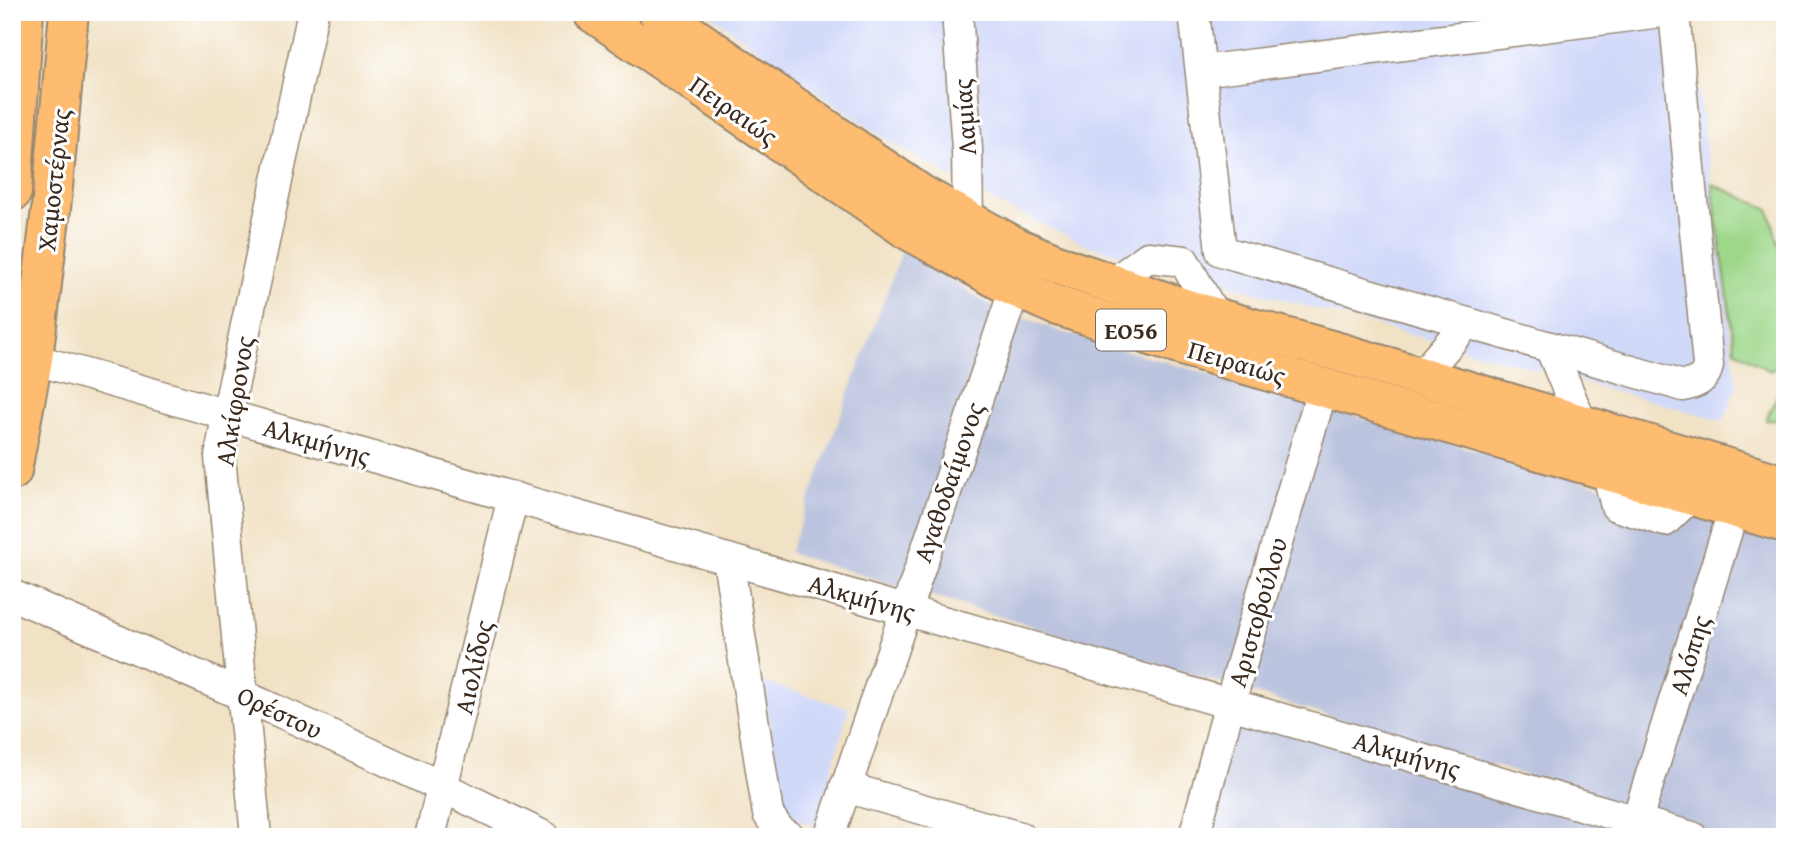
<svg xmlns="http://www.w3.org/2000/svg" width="1797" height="849" viewBox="0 0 1797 849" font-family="'Gentium Book Plus',serif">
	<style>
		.built { fill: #d1d9f9 }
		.industrial { fill: #bbc3de }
		.green { fill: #9dd789; stroke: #6c8054; stroke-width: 2 }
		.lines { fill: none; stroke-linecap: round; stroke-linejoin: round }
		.minor-casing { stroke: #968672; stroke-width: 33 }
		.major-casing { stroke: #968672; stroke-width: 42 }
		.minor { stroke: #fff; stroke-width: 30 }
		.major { stroke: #fdbc70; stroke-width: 38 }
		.labels { text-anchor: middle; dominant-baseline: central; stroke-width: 6; stroke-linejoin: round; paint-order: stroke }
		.shield { fill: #fff; stroke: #766a62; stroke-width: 2 }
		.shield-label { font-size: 24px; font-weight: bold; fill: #3b2a1e }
		.street-label { font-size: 26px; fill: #3b2a1e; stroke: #fff }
	</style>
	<rect width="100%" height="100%" fill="#fff"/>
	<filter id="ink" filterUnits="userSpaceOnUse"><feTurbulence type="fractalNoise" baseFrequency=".0143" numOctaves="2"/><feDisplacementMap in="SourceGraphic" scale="14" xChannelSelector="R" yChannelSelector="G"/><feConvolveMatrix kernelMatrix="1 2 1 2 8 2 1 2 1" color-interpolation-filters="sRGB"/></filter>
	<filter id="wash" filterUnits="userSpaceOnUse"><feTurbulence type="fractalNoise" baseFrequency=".00686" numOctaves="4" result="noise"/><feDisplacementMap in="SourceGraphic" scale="28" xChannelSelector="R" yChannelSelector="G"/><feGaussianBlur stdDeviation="1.57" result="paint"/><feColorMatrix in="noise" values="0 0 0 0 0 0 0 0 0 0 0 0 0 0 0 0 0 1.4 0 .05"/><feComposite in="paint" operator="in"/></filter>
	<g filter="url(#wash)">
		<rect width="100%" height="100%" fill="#f1e2c5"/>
		<!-- built -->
		<g class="built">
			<path d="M706 12H1688L1737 385 1724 421 1089 246 995 202 884 138Z"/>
			<path d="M763 682 849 708 816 826 794 819 785 808 771 736Z"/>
		</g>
		<!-- industrial -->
		<g class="industrial">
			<path d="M903 249 988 304 1061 332 1785 539V837H1730L789 553Z"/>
			<path d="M1230 703 1637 820 1613 837H1194Z"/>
		</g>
		<!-- green -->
		<g class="green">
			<path d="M1712 184 1769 209 1785 269V361L1770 371 1735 350Z"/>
			<path d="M1785 379V421L1766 420Z"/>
		</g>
	</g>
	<g filter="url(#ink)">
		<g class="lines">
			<!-- minor casing -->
			<g class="minor-casing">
				<g id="minor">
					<path d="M957 12 967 149 968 222"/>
					<path d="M1194 12 1221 251 1683 386C1697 383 1706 379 1708 365L1674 12"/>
					<path d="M1201 71 1661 12"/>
					<path d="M1112 284 1148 257 1184 261 1216 318"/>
					<path d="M1550 347 1582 424"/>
					<path d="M33 359 1692 837"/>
					<path d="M1421 376 1467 323"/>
					<path d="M1607 471 1616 506 1665 521 1691 496"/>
					<path d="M728 559 768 814 779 830 790 837"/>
					<path d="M12 595C192 672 370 750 545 837"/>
					<path d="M845 787 1020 837"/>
					<path d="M256 837 220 457 227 415 313 12"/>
					<path d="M430 837 513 497"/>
					<path d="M829 837 1015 288"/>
					<path d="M1194 837 1230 703 1323 387"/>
					<path d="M1640 837 1637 820 1740 489"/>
				</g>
			</g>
			<!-- major casing -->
			<g class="major-casing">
				<g id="major">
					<path d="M592 12 908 230 1003 282 1055 305 1182 346 1785 523"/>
					<path d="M658 12 922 195 1016 247 1069 269 1193 311 1342 353 1785 485"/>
					<path d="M12 192 24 12"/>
					<path d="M12 471 33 359 51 209 69 12"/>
				</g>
			</g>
			<!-- minor -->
			<use href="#minor" class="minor"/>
			<!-- major -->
			<use href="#major" class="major"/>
		</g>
	</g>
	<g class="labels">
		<!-- shield labels -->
		<rect class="shield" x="1096" y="309.5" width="70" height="41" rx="5"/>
		<g class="shield-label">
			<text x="1131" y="330">ΕΟ56</text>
		</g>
		<!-- street labels -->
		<g class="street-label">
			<text transform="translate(734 110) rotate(35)">Πειραιώς</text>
			<text transform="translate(964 117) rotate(-94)">Λαμίας</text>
			<text transform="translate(53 180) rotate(-84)">Χαμοστέρνας</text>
			<text transform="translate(1237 362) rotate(16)">Πειραιώς</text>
			<text transform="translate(234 401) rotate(-81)">Αλκίφρονος</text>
			<text transform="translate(317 441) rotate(16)">Αλκμήνης</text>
			<text transform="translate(948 482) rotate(-71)">Αγαθοδαίμονος</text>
			<text transform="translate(862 597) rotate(16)">Αλκμήνης</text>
			<text transform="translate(1257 612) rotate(-74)">Αριστοβούλου</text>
			<text transform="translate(1689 655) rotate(-73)">Αλόπης</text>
			<text transform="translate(473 667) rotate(-77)">Αιολίδος</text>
			<text transform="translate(280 712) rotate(25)">Ορέστου</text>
			<text transform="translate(1407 754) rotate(16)">Αλκμήνης</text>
		</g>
	</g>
	<!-- margin -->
	<rect width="1797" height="849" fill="none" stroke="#fff" stroke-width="42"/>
</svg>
